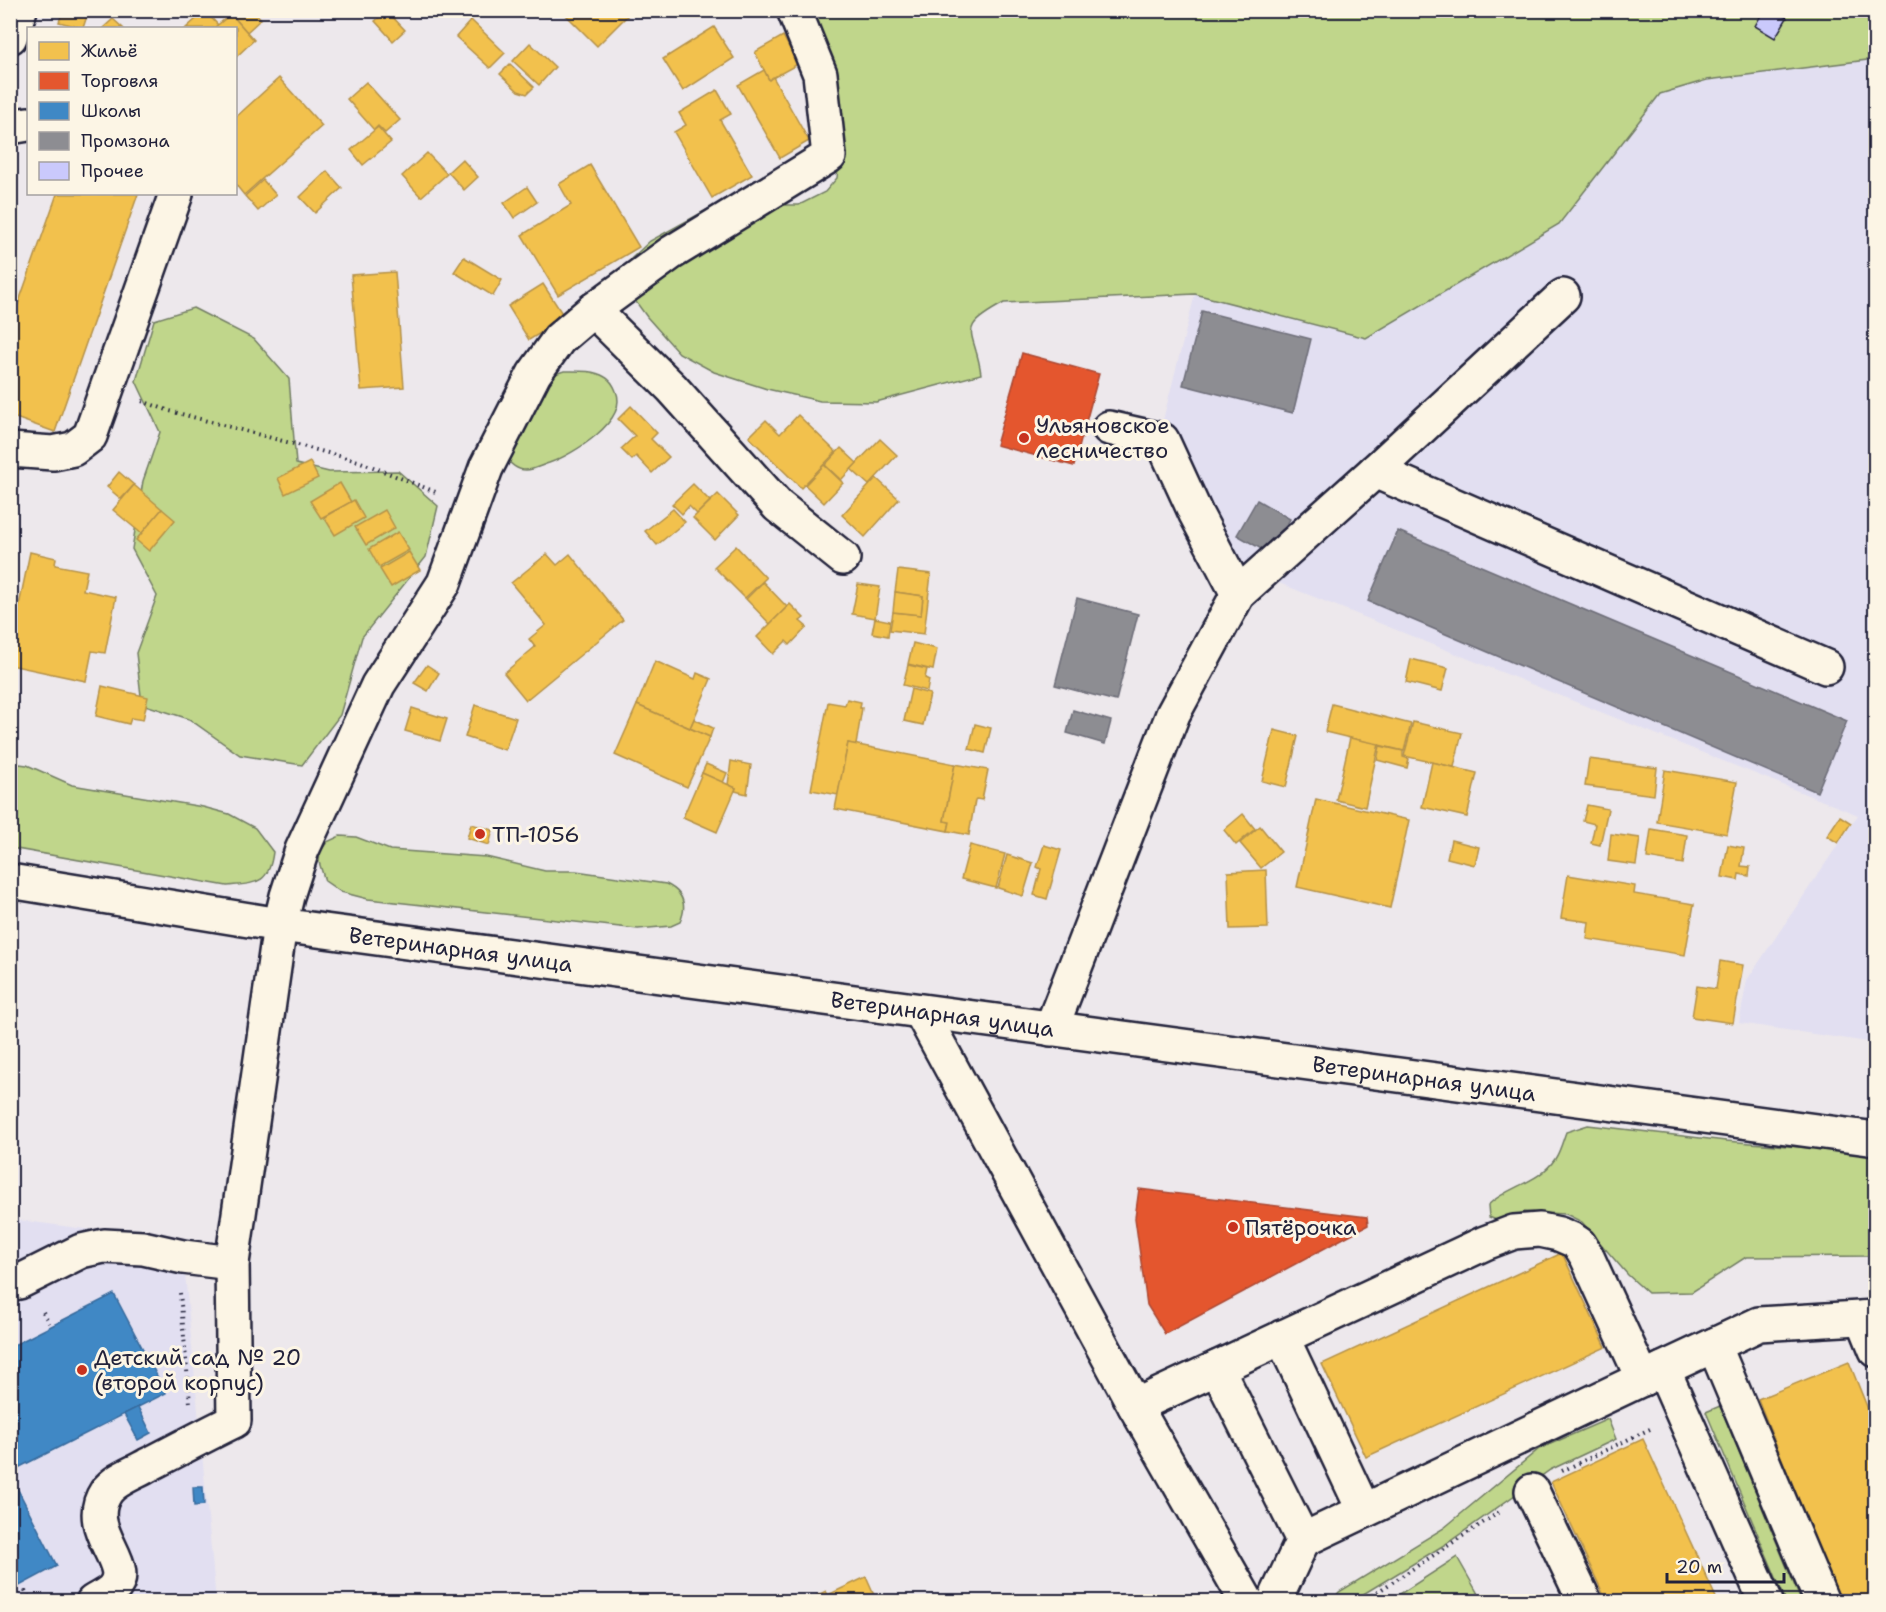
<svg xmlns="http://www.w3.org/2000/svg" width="1886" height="1612" viewBox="0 0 1886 1612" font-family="'Shantell Sans',sans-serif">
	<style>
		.built { fill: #e2dff1 }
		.green { fill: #c0d68b; stroke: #717c63; stroke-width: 1.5 }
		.homes { fill: #f2c14e; stroke: #b49148; stroke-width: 1.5 }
		.shops { fill: #e4572e; stroke: #aa4732; stroke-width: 1.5 }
		.schools { fill: #3f88c5; stroke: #36699c; stroke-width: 1.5 }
		.industry { fill: #8d8d92; stroke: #6d6d78; stroke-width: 1.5 }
		.building { fill: #cac9fc; stroke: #22223b; stroke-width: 1.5 }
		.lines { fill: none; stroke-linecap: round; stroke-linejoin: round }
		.minor-casing { stroke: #22223b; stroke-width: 38 }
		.path { stroke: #22223b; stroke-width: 4; stroke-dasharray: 1.5 4.5; stroke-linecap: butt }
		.minor { stroke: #fcf5e5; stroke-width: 33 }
		.poi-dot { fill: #c8321e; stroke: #fcf5e5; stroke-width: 2 }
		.labels { text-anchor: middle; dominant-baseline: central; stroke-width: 6; stroke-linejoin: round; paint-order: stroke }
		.poi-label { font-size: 22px; fill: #22223b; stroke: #fcf5e5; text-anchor: start }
		.street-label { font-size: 22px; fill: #22223b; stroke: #fcf5e5 }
	</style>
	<rect width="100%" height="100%" fill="#ede8ec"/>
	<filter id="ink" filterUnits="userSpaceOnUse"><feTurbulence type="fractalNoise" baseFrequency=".0167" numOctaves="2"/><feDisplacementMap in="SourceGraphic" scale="12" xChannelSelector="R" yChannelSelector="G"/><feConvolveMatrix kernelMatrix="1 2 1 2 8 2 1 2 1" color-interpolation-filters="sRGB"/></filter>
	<g filter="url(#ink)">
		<!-- built -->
		<g class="built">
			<path d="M1875 59V1043L1739 1023 1747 980 1858 815 1224 561 1163 420 1195 294 1366 338 1559 224 1660 94 1707 80Z"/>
			<path d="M11 1219 182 1242 216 1601 11 1602Z"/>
		</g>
		<!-- green -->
		<g class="green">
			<path d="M800 11H1875V59L1707 80 1660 94 1559 224 1366 338 1195 294 1004 303C954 330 975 329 981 374L876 402 820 401 767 389 714 372 679 353 647 317 631 295 627 271 631 259 650 241 732 196 745 194 773 205H799L825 192 837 178 839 160Z"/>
			<path d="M193 308 254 339 289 379 296 464 329 472 398 471 438 506 426 557 362 637 340 715 302 765 240 755 189 719 142 704 136 653 157 596 132 549 143 481 160 432 136 381 154 320Z"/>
			<path d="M564 371C578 371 593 370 605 377 611 380 614 386 616 391 629 421 572 455 549 463 542 465 534 470 526 470 516 470 510 463 503 456L549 376Z"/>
			<path d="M11 763 27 765 72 785 203 807 229 814 255 828 273 852C269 885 256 883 227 886L11 848Z"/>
			<path d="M340 836 356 837 390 850 486 857 545 871H576L666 884C683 892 688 904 680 922L671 926 638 929 368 899 341 892 325 881 319 862 320 852 327 842Z"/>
			<path d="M1588 1125 1726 1141 1875 1153V1256L1746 1257 1692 1292 1648 1293 1628 1275 1582 1222 1566 1214 1524 1212 1501 1222 1489 1217 1488 1205C1508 1186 1539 1183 1555 1159 1560 1152 1563 1140 1566 1132Z"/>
			<path d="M1720 1406 1801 1601H1786L1706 1412Z"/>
			<path d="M1608 1419 1616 1439 1550 1470 1449 1542 1352 1601 1331 1602 1339 1592 1444 1528 1539 1449Z"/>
			<path d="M1457 1557 1482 1601H1389Z"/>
		</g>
		<!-- homes -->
		<g class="homes">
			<path d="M63 10H89L83 28 59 22Z"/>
			<path d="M234 10H253L261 19 247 32 231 14Z"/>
			<path d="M561 10H633L597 46Z"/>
			<path d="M205 11 218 25 214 28H186Z"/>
			<path d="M387 11 405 30 393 41 375 21Z"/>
			<path d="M231 14 254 40 236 57V28H214Z"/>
			<path d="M113 19 123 28H103Z"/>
			<path d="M471 20 505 53 490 68 456 37Z"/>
			<path d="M714 27 734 58 683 91 663 59Z"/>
			<path d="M783 36 798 64 769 80 755 52Z"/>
			<path d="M530 43 555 67 539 85 513 61Z"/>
			<path d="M510 64 534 87 527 94 518 91 500 74Z"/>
			<path d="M764 70 769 80 773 77 809 141 780 158 738 85Z"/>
			<path d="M279 78 322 126 244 195 236 185V117Z"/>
			<path d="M366 82 400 120 385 133 378 126 374 130 347 99Z"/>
			<path d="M717 90 731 114 720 120 752 175 712 198 674 132 686 125 679 113Z"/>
			<path d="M378 127 391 142 363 165 351 150Z"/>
			<path d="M427 153 447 174 421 197 402 176Z"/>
			<path d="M462 159 478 177 464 190 448 172Z"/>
			<path d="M590 165 639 247 558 295 522 235 571 205 559 184Z"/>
			<path d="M327 171 342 188 315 213 300 197Z"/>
			<path d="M263 180 276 195 258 211 245 196Z"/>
			<path d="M527 187 537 202 514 218 504 203Z"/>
			<path d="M57 194H138L55 432 10 416V327Z"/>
			<path d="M464 257 502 280 493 296 454 272Z"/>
			<path d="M395 272 404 387 361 390 351 275Z"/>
			<path d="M543 284 565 318 529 340 508 306Z"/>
			<path d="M631 406 657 433 651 439 669 457 652 473 636 456 632 460 621 449 635 436 618 419Z"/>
			<path d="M798 415 836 452 801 488 749 437 766 420 780 434Z"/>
			<path d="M880 439 897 455 869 485 851 469Z"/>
			<path d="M841 448 857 463 841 480 825 465Z"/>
			<path d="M310 462 318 478 285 494 278 478Z"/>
			<path d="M824 465 843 483 824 503 805 485Z"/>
			<path d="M119 472 134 485 121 499 107 487Z"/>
			<path d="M876 478 899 499 865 537 842 515Z"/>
			<path d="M340 483 351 502 321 518 310 501Z"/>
			<path d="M693 484 710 501 697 514 689 506 682 514 672 504Z"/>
			<path d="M134 485 162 509 142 534 113 510Z"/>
			<path d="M718 494 739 515 715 540 693 518Z"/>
			<path d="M354 500 364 518 335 535 324 517Z"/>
			<path d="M162 509 175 520 149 551 136 540Z"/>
			<path d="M673 509 685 522 657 545 645 531Z"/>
			<path d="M385 510 395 528 366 545 355 527Z"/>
			<path d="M398 532 409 550 379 567 369 549Z"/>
			<path d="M736 546 766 578 745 598 714 567Z"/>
			<path d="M30 552 56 558 55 565 87 571 83 590 116 597 105 653 92 651 86 681 10 665V649Z"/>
			<path d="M409 552 420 570 391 587 380 569Z"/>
			<path d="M547 554 557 565 570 554 623 620 526 700 504 673 535 647 529 639 546 625 511 583Z"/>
			<path d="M898 570 931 574 924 634 890 630 893 612 921 615 923 596 895 592Z"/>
			<path d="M763 582 787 607 770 624 746 599Z"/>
			<path d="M858 584 880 587 875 618 852 614Z"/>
			<path d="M895 592 923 596 921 615 893 612Z"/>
			<path d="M790 604 804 618 800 621 807 627 790 645 786 641 773 654 757 637Z"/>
			<path d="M875 618 890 621 888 636 872 633Z"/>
			<path d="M913 643 937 649 933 670 908 664Z"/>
			<path d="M1411 659 1448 668 1442 691 1406 682Z"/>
			<path d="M655 661 695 679 697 673 711 679 690 728 637 705Z"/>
			<path d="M427 665 439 673 428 691 414 683Z"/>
			<path d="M908 665 927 669 925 678 929 680 927 691 903 685Z"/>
			<path d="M102 686 148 697 143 720 131 718 129 724 96 716Z"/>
			<path d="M911 689 930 694 923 725 904 721Z"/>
			<path d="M847 699 861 702 860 708H862L856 745 848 743 838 795 811 790 828 702 845 705Z"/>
			<path d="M1332 704 1411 724 1404 751 1325 732Z"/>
			<path d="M475 705 516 718 505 750 465 737Z"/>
			<path d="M637 705 710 737 687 787 615 755Z"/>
			<path d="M412 708 447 719 440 741 405 731Z"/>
			<path d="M694 719 713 728 710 737 690 728Z"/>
			<path d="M1413 722 1462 733 1454 767 1404 756Z"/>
			<path d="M975 724 991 728 985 753 969 749Z"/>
			<path d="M1274 730 1298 736 1286 787 1262 781Z"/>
			<path d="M1350 738 1379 744 1365 807 1336 800Z"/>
			<path d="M848 743 955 764 944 821 950 822 948 831 835 809Z"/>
			<path d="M1380 746 1403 751V757L1409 759 1407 768 1377 760Z"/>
			<path d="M1589 759 1657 768 1654 795 1585 786Z"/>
			<path d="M731 761 751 765 747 794 735 791 736 788 728 785Z"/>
			<path d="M1432 762 1477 773 1467 817 1422 807Z"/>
			<path d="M706 764 727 773 723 783 702 773Z"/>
			<path d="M955 764 988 770 982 800 976 799 975 800 969 835 948 831 950 822 944 821Z"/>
			<path d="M1665 770 1737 782 1727 834 1657 822Z"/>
			<path d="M702 773 736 788 717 832 683 817Z"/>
			<path d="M1316 799 1409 820 1390 908 1297 887Z"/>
			<path d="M1587 805 1608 809 1600 845 1591 843 1595 824 1583 821Z"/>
			<path d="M1243 814 1255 829 1236 845 1224 830Z"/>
			<path d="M1840 816 1851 823 1838 843 1827 836Z"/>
			<path d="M471 824 493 830 489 845 467 838Z"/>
			<path d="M1260 826 1281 852 1261 868 1240 843Z"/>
			<path d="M1651 829 1687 835 1683 864 1647 858Z"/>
			<path d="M1611 834 1640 838 1636 865 1608 861Z"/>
			<path d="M1451 840 1479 847 1475 865 1447 858Z"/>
			<path d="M970 845 1005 854 996 888 961 879Z"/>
			<path d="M1044 845 1061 850 1047 899 1034 895 1041 869 1037 867Z"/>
			<path d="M1728 845 1744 848 1741 866 1750 867 1749 876 1739 874 1738 880 1722 877Z"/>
			<path d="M1007 855 1033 863 1023 896 998 888Z"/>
			<path d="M1266 870 1268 928 1230 929 1228 872Z"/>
			<path d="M1568 875 1635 886 1634 894 1694 904 1685 955 1587 939 1589 922 1561 918Z"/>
			<path d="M1720 961 1743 965 1733 1023 1692 1017 1697 986 1716 989Z"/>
			<path d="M1562 1253 1606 1347 1366 1457 1322 1364Z"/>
			<path d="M1849 1362 1876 1429V1602H1839L1758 1399Z"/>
			<path d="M1643 1439 1674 1506 1718 1602H1607L1551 1482Z"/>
			<path d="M866 1577 877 1602H804L826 1591 828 1595Z"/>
		</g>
		<!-- shops -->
		<g class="shops">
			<path d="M1022 353 1099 374 1074 466 996 445Z"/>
			<path d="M1139 1189 1367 1217 1368 1225 1165 1334 1147 1305 1135 1218Z"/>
		</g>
		<!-- schools -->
		<g class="schools">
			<path d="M114 1294 166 1393 10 1472V1347Z"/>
			<path d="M138 1407 151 1433 138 1440 124 1414Z"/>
			<path d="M10 1474 57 1566 10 1591Z"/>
			<path d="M193 1487H203L204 1505 194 1506Z"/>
		</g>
		<!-- industry -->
		<g class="industry">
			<path d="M1202 311 1311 339 1293 413 1183 385Z"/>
			<path d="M1257 500 1290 519 1270 554 1237 535Z"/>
			<path d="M1398 531 1847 721 1817 792 1368 601Z"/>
			<path d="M1077 598 1138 614 1116 701 1055 685Z"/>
			<path d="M1073 710 1111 721 1105 744 1067 733Z"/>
		</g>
		<!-- building -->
		<path class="building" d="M1764 10H1775L1787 18 1775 38 1755 26Z"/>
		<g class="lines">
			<!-- minor casing -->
			<g class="minor-casing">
				<g id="minor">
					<path d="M10 37 20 10"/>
					<path d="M10 127 28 124"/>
					<path d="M593 310 671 253 829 156 820 74 794 10"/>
					<path d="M1109 428 1162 440 1196 514 1238 594"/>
					<path d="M10 450 53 453 73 449 90 436 176 194"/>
					<path d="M1375 471 1563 296"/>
					<path id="s1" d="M10 881 280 925 1876 1139"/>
					<path d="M921 1012 1135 1406 1247 1602"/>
					<path d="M1051 1029 1173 714 1238 594 1375 471 1826 667"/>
					<path d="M10 1284 19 1282 81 1251 104 1246 143 1248 183 1257 232 1263"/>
					<path d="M1863 1318 1876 1350"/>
					<path d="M1282 1337 1364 1511"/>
					<path d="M1714 1345 1822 1602"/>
					<path d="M1217 1368 1303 1540"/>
					<path d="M1663 1369 1766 1602"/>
					<path d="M1135 1406 1485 1243 1514 1232 1540 1230 1559 1234 1573 1240 1579 1244 1587 1257 1643 1379"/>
					<path d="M1532 1491 1585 1602"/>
					<path d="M93 1602C99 1598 107 1595 112 1590 138 1565 80 1531 106 1492 115 1479 135 1473 148 1465 177 1450 205 1435 234 1421L232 1263 280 925 287 896 302 850 378 685 444 583 486 468 534 374 559 339 593 310 672 388 778 506 843 558"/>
					<path d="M1274 1602 1303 1540 1663 1369 1759 1324 1876 1317"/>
				</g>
			</g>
			<!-- path -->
			<g class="path">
				<path d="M142 401 170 411 358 461 438 493"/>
				<path d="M180 1293 190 1403"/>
				<path d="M43 1312 49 1323"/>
				<path d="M1562 1471 1650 1429"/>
				<path d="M25 1590 31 1602"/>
				<path d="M10 1598 14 1597"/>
				<path d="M1362 1602 1501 1511"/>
			</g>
			<!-- minor -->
			<use href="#minor" class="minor"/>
		</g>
	</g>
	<!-- markers -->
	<g class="poi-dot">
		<circle cx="1024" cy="438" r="6"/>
		<circle cx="480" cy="834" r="6"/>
		<circle cx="1233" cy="1227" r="6"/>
		<circle cx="82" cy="1370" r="6"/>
	</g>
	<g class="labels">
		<!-- poi labels -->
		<g class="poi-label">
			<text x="1036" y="425">Ульяновское<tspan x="1036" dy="25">лесничество</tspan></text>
			<text x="492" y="834">ТП-1056</text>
			<text x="1245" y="1227">Пятёрочка</text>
			<text x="94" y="1357">Детский сад № 20<tspan x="94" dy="25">(второй корпус)</tspan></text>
		</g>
		<!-- street labels -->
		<g class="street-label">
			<text stroke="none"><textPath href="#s1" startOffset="456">Ветеринарная улица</textPath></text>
			<text stroke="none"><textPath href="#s1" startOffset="942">Ветеринарная улица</textPath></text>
			<text stroke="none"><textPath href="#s1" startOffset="1428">Ветеринарная улица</textPath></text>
		</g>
	</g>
	<!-- margin -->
	<rect width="1886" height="1612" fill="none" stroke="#fcf5e5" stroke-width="36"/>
	<rect x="18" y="18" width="1850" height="1576" fill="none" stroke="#22223b" stroke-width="2" filter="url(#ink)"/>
	<!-- legend -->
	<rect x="27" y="27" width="210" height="168" fill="#fcf5e5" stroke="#a5a1a1" stroke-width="1.5"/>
	<rect x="39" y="42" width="30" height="18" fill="#f2c14e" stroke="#a5a1a1" stroke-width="1.5"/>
	<text x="81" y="57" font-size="18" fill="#22223b">Жильё</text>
	<rect x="39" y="72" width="30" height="18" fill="#e4572e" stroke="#a5a1a1" stroke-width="1.5"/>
	<text x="81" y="87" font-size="18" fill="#22223b">Торговля</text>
	<rect x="39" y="102" width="30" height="18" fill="#3f88c5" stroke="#a5a1a1" stroke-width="1.5"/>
	<text x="81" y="117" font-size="18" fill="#22223b">Школы</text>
	<rect x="39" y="132" width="30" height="18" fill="#8d8d92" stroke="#a5a1a1" stroke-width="1.5"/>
	<text x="81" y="147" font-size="18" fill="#22223b">Промзона</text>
	<rect x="39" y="162" width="30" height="18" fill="#cac9fc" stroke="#a5a1a1" stroke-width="1.5"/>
	<text x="81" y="177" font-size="18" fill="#22223b">Прочее</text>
	<!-- scale -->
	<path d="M1667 1573v9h117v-9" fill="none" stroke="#22223b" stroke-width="3"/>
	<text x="1676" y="1573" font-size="18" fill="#22223b" stroke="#fcf5e5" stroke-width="4.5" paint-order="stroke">20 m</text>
</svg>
